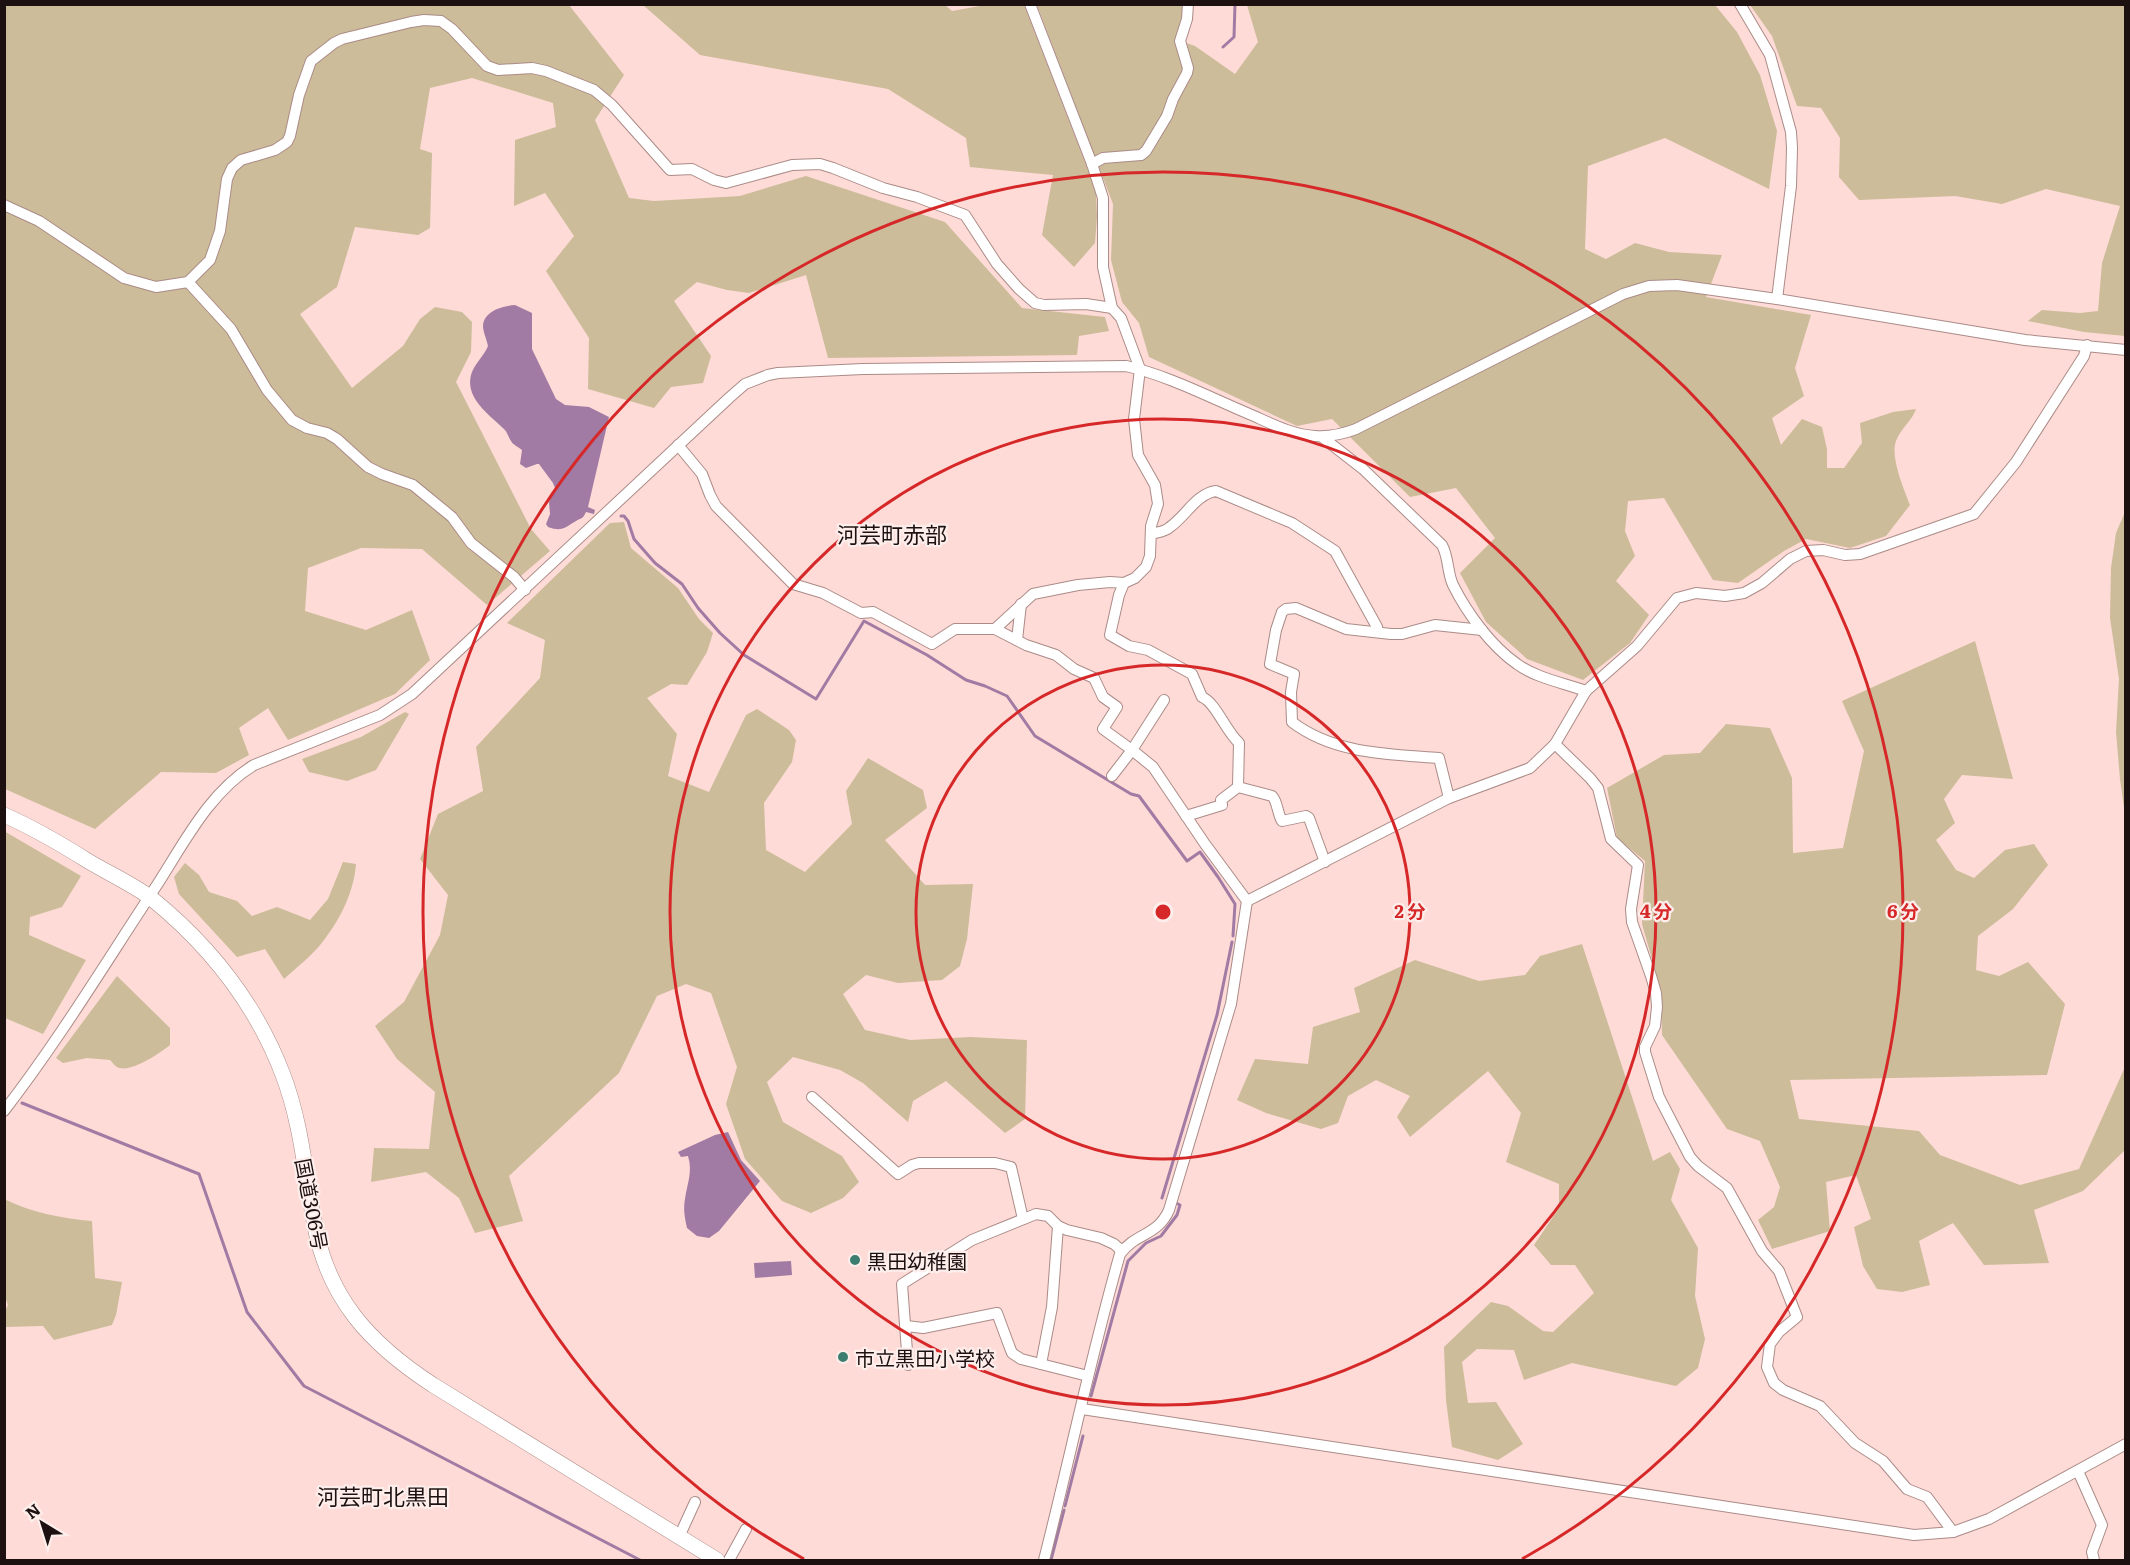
<svg xmlns="http://www.w3.org/2000/svg" width="2130" height="1565" viewBox="0 0 2130 1565" font-family="Literata,'Noto Sans JP',serif">
	<style>
		.green { fill: #ccbc99 }
		.water { fill: #a17ba3 }
		.lines { fill: none; stroke-linecap: round; stroke-linejoin: round }
		.stream { stroke: #a17ba3; stroke-width: 3 }
		.minor-casing { stroke: #ab8b87; stroke-width: 12 }
		.highway-casing { stroke: #ab8b87; stroke-width: 16 }
		.minor { stroke: #fff; stroke-width: 10 }
		.highway { stroke: #fff; stroke-width: 15 }
		.ring { fill: none; stroke: #d62828; stroke-width: 3 }
		.poi-dot { fill: #3b7d6e; stroke: #fdeeec; stroke-width: 2 }
		.labels { text-anchor: middle; dominant-baseline: central; stroke-width: 4.5; stroke-linejoin: round; paint-order: stroke }
		.street-label { font-size: 20px; fill: #1c1110; stroke: #fdeeec }
		.poi-label { font-size: 20px; fill: #1c1110; stroke: #fdeeec; text-anchor: start }
		.quarter-label { font-size: 22px; fill: #1c1110; stroke: #fdeeec }
		.centre { fill: #d62828; stroke: #fdeeec; stroke-width: 3 }
		.ring-label { font-size: 18px; text-anchor: middle; font-weight: bold; fill: #d62828; stroke: #fdeeec; stroke-width: 4.5; stroke-linejoin: round; paint-order: stroke }
	</style>
	<rect width="100%" height="100%" fill="#fedbd7"/>
	<!-- green -->
	<g class="green">
		<path d="M944 4 952 11 985 5H1024L1096 191 1097 217 1095 243 1074 267 1042 235 1053 175 970 167 966 138 888 89 700 55 643 5Z"/>
		<path d="M5 5H569L624 75 595 120 629 198 654 201 740 196 806 176 945 222 1022 308 1105 317 1109 331 1079 336 1077 355 828 358 806 275 749 293 727 290 697 282 674 301 711 356 703 383 671 387 654 408 588 389 589 338 546 271 574 236 545 193 514 206 515 140 556 127 553 103 472 78 430 88 420 149 432 153 430 228 418 235 355 227 337 287 300 314 352 388 403 346 420 319 435 307 462 312 472 322 471 352 456 382 531 529 550 551 487 605 422 549 361 548 308 568 305 611 366 630 412 610 430 660 395 694 288 740 268 708 239 728 249 755 216 773 161 772 95 829 5 789Z"/>
		<path d="M1037 5H1185L1186 10 1175 39 1195 46 1235 74 1258 42 1247 5H1715L1737 32 1760 75 1777 131 1769 189 1665 138 1588 166 1585 249 1606 259 1635 243 1669 252 1722 255 1706 297 1811 315 1795 368 1804 396 1772 418 1781 445 1802 419 1822 427 1827 449V468H1844L1862 443 1860 423 1893 412 1916 409C1912 421 1900 429 1896 441 1890 457 1904 489 1910 505L1886 536 1850 548 1806 539 1784 551 1738 583 1713 580 1664 498 1628 501 1625 531 1635 556 1616 581 1649 615 1630 643 1583 680 1527 659 1486 622 1460 573 1495 538 1456 488 1410 497 1332 419 1297 426 1149 357 1139 323 1122 302 1111 260 1113 204Z"/>
		<path d="M1750 5H2125V336L2084 332 2028 321 2042 310 2080 313 2098 311 2102 263 2120 206 2046 189 2002 204 1955 196 1859 200 1839 177 1840 138 1821 108 1797 106 1772 36Z"/>
		<path d="M2125 512V815L2120 779 2116 732 2119 679 2110 618 2111 568 2116 533Z"/>
		<path d="M624 522 631 548 678 588 699 619 713 633 707 652 687 685 671 684 647 698 677 734 668 776 709 792 746 715 757 709 789 730 796 740 792 762 764 803 766 850 805 872 852 824 846 791 868 758 923 790 927 808 885 840 925 885 973 884 967 939 960 966 942 980 898 983 866 975 843 994 865 1030 910 1040 971 1037 1027 1040 1025 1119 1005 1133 946 1081 913 1101 908 1122 863 1083 840 1070 793 1057 767 1082 783 1122 842 1156 859 1182 843 1198 811 1213 782 1201 745 1159 726 1104 737 1067 711 993 686 984 657 996 619 1073 509 1176 523 1221 475 1233 459 1198 426 1172 371 1182 374 1148 429 1149 435 1092 397 1059 375 1026 404 1002 440 935 448 895 420 859 438 814 483 791 476 747 540 678 545 640 507 623 610 523Z"/>
		<path d="M1975 641 2013 779 1962 775 1944 799 1955 823 1936 840 1956 870 1974 878 2005 850 2034 844 2048 865 2013 909 1978 936 1976 970 1999 976 2028 962 2065 1004 2047 1075 1790 1080 1799 1119 1919 1131 1940 1155 2020 1185 2079 1169 2125 1067V1150L2083 1191 2034 1210 2049 1263 1984 1265 1953 1223 1919 1241 1930 1285 1902 1292 1877 1289 1863 1266 1854 1227 1871 1219 1856 1175 1826 1182 1830 1231 1772 1249 1758 1220 1774 1207 1780 1187 1760 1141 1727 1129 1662 1035 1661 991 1642 924 1645 861 1617 838 1607 788 1664 755 1700 753 1726 724 1770 728 1792 778 1793 853 1843 848 1864 751 1842 701Z"/>
		<path d="M405 712 409 714 376 770 347 781 309 772 302 759 361 737Z"/>
		<path d="M4 831 81 876 62 907 30 917 29 935 86 960 43 1034 5 1018Z"/>
		<path d="M343 862 356 864C354 891 341 918 324 940 313 955 297 967 284 979L265 949 237 957 179 894 174 877 185 863 199 875 209 892 237 901 252 916 277 907 310 920 328 899Z"/>
		<path d="M1582 944 1653 1161 1670 1152 1680 1169 1671 1200 1698 1248 1695 1296 1705 1339 1698 1368 1676 1386 1572 1363 1524 1380 1514 1350 1477 1349 1462 1362 1468 1403 1496 1402 1523 1444 1498 1460 1452 1447 1446 1400 1444 1347 1491 1302 1508 1306 1543 1331 1553 1332 1594 1293 1575 1265H1551L1534 1245 1559 1208V1184L1506 1162 1521 1113 1488 1071 1410 1137 1397 1117 1410 1096 1376 1080 1348 1096 1338 1123 1321 1129 1266 1113 1237 1100 1255 1059 1308 1064 1313 1027 1360 1012 1354 988 1415 960 1479 981 1525 975 1540 956Z"/>
		<path d="M117 976 170 1028V1045C160 1053 130 1074 117 1067 115 1066 112 1062 110 1060L87 1058 63 1063 56 1058Z"/>
		<path d="M4 1199C30 1212 64 1219 92 1221L95 1278 122 1282 116 1315 112 1325 54 1340 43 1326 5 1327V1311L8 1305 4 1294Z"/>
	</g>
	<!-- water -->
	<g class="water">
		<path d="M515 305 532 313V349L556 399 565 405 589 407 609 417 588 507 595 510 594 514 586 512C583 519 581 518 576 521 564 528 562 532 548 527L546 524 550 514 549 502 555 488 553 483 539 464H537L526 468 520 464 522 450C519 447 513 445 511 441 508 437 508 433 504 429 490 415 465 399 471 375 474 364 484 356 488 346 487 340 483 332 483 326 484 311 503 306 515 305Z"/>
		<path d="M728 1132 741 1160 760 1181 719 1231 709 1238 697 1236 687 1228C685 1219 683 1209 685 1199 687 1184 693 1172 688 1156L681 1157 678 1152 715 1135Z"/>
		<path d="M791 1261 792 1275 755 1278 754 1263Z"/>
	</g>
	<g class="lines">
		<!-- stream -->
		<g class="stream">
			<path d="M1223 47 1234 37 1235 4"/>
			<path d="M621 516H624L628 521 634 539 655 563 682 584 698 608 720 633 744 655 816 699 864 621 927 655 966 680 985 686 1007 696 1035 736 1131 794 1139 796 1187 861 1200 852 1218 877 1235 904 1233 936"/>
			<path d="M22 1103 199 1174 247 1312 304 1386 640 1560"/>
			<path d="M1162 1198 1217 1015 1232 942"/>
			<path d="M1091 1396 1128 1261 1146 1243 1161 1236 1177 1215 1180 1205 1176 1203"/>
			<path d="M1065 1506 1083 1436"/>
			<path d="M1051 1560 1064 1510"/>
		</g>
		<!-- minor casing -->
		<g class="minor-casing">
			<g id="minor">
				<path d="M1740 4 1770 55 1791 132 1792 148 1791 186 1777 299"/>
				<path d="M1092 164 1103 158 1141 155 1146 151 1167 116 1173 99 1187 73 1188 68 1180 41 1187 19 1188 4"/>
				<path d="M4 205 39 221 124 278 156 287 188 282 210 260 220 231 227 179 232 168 241 160 275 150 287 142 290 136 299 95 311 61 334 43 342 39 411 22 424 20 441 21 452 29 487 66 498 70 532 68 546 71 594 90 612 105 670 170 692 169 714 180 726 183 792 165 820 164 833 168 883 188 917 197 965 215 997 264 1019 289 1035 303 1044 305 1086 304 1112 308"/>
				<path d="M188 282 231 329 267 390 292 420 307 428 327 433 337 439 368 467 382 474 413 485 452 517 471 543 514 577 525 590"/>
				<path d="M1322 437 1363 469 1442 545C1449 558 1447 572 1453 585 1467 613 1491 646 1517 664 1536 678 1564 683 1586 691"/>
				<path d="M678 445 702 474 710 495 716 506 793 584 823 593 861 613 873 612 932 644 955 629H995L1026 645 1056 655 1074 669 1094 678 1103 697 1117 707 1103 729 1132 750 1153 767 1205 844 1247 901 1231 1004 1169 1210C1157 1237 1136 1232 1120 1254 1091 1355 1070 1458 1044 1560"/>
				<path d="M1151 534C1158 532 1165 532 1170 527 1186 516 1196 494 1216 491L1292 523 1335 551 1377 627 1378 632"/>
				<path d="M1124 583 1119 595 1110 635 1129 646 1148 650 1192 674 1202 697C1216 703 1225 730 1239 743L1238 787 1221 800 1222 805 1186 816"/>
				<path d="M995 629 1033 594 1078 585 1110 582 1124 583 1135 578 1146 567 1150 556 1151 526 1158 504 1155 485 1138 455 1134 419 1140 369 1121 318 1112 308 1103 267V198L1092 164 1030 4"/>
				<path d="M1017 640 1021 604"/>
				<path d="M1555 744 1590 778 1598 788 1611 839 1638 865 1631 909 1632 922 1651 976 1656 993 1657 1007 1655 1026 1645 1047V1052L1659 1097 1690 1157 1698 1166 1727 1188 1762 1251 1779 1271 1797 1317 1779 1332 1770 1344 1767 1367 1774 1383 1783 1390 1820 1406 1855 1443 1883 1461 1907 1489 1927 1497 1953 1532"/>
				<path d="M1112 776 1132 750 1164 700"/>
				<path d="M1238 787 1272 796C1278 802 1277 813 1282 821L1306 816 1309 818 1325 862"/>
				<path d="M1449 798 1439 758C1388 754 1334 754 1292 722L1291 692 1294 674 1270 664 1276 630 1282 612 1286 609 1296 608 1346 629 1391 634H1402L1435 625 1482 630"/>
				<path d="M1247 901 1449 798 1530 768 1555 744 1586 691 1637 646 1677 598 1696 593 1725 596 1744 593 1762 583 1790 559 1806 551 1823 550 1845 555 1860 554 1974 514 2016 462 2084 356 2087 345"/>
				<path d="M812 1097 898 1174 912 1165 919 1163H995L1011 1167 1023 1219"/>
				<path d="M4 1111C59 1040 106 962 155 888 183 845 209 792 254 765L380 715 412 694 729 398 745 384 768 375 778 373 863 369 1126 366C1170 376 1213 399 1254 416 1274 425 1294 435 1315 436 1329 437 1343 434 1356 429L1623 294 1649 286 1677 285 1777 299 2025 340 2126 350"/>
				<path d="M906 1326 923 1328 997 1313 1010 1348 1012 1353 1021 1359 1088 1376"/>
				<path d="M1041 1364 1052 1307 1058 1226"/>
				<path d="M908 1365 902 1284 972 1240 1036 1214 1048 1216 1058 1226 1067 1230 1101 1238 1114 1244 1122 1251"/>
				<path d="M1082 1409 1914 1535 1953 1532 1989 1519 2126 1444"/>
				<path d="M2078 1471 2102 1525 2092 1552 2094 1560"/>
				<path d="M679 1537 695 1502"/>
				<path d="M729 1560 746 1529"/>
			</g>
		</g>
		<!-- highway casing -->
		<g class="highway-casing">
			<path id="highway" d="M4 815C34 828 61 844 88 861 108 873 132 884 151 898 209 945 256 1004 283 1075 301 1122 305 1172 314 1221 327 1298 370 1344 433 1385L717 1560"/>
		</g>
		<!-- minor -->
		<use href="#minor" class="minor"/>
		<!-- highway -->
		<use href="#highway" class="highway"/>
	</g>
	<!-- distance rings -->
	<g class="ring">
		<circle cx="1163" cy="912" r="247"/>
		<circle cx="1163" cy="912" r="493"/>
		<path d="M804 1559A740 740 0 1 1 1522 1559"/>
	</g>
	<!-- markers -->
	<g class="poi-dot">
		<circle cx="855" cy="1260" r="6"/>
		<circle cx="843" cy="1357" r="6"/>
	</g>
	<g class="labels">
		<!-- street labels -->
		<g class="street-label">
			<text transform="translate(313 1204) rotate(79)">国道306号</text>
		</g>
		<!-- poi labels -->
		<g class="poi-label">
			<text x="867" y="1260">黒田幼稚園</text>
			<text x="855" y="1357">市立黒田小学校</text>
		</g>
		<!-- quarter labels -->
		<g class="quarter-label">
			<text x="892" y="533">河芸町赤部</text>
			<text x="383" y="1495">河芸町北黒田</text>
		</g>
	</g>
	<circle cx="1163" cy="912" r="9" class="centre"/>
	<g class="ring-label">
		<text x="1410" y="918">2 分</text>
		<text x="1656" y="918">4 分</text>
		<text x="1903" y="918">6 分</text>
	</g>
	<!-- border -->
	<rect width="2130" height="1565" fill="none" stroke="#1c1110" stroke-width="12"/>
	<!-- north arrow -->
	<g transform="translate(42 1523) rotate(322)" stroke="#fdeeec" stroke-width="4.5" paint-order="stroke">
	<path d="M0-4.5L10 22L0 15L-10 22Z" fill="#1c1110"/>
	<text y="-9" font-size="16" font-weight="bold" text-anchor="middle" fill="#1c1110">N</text>
	</g>
</svg>
